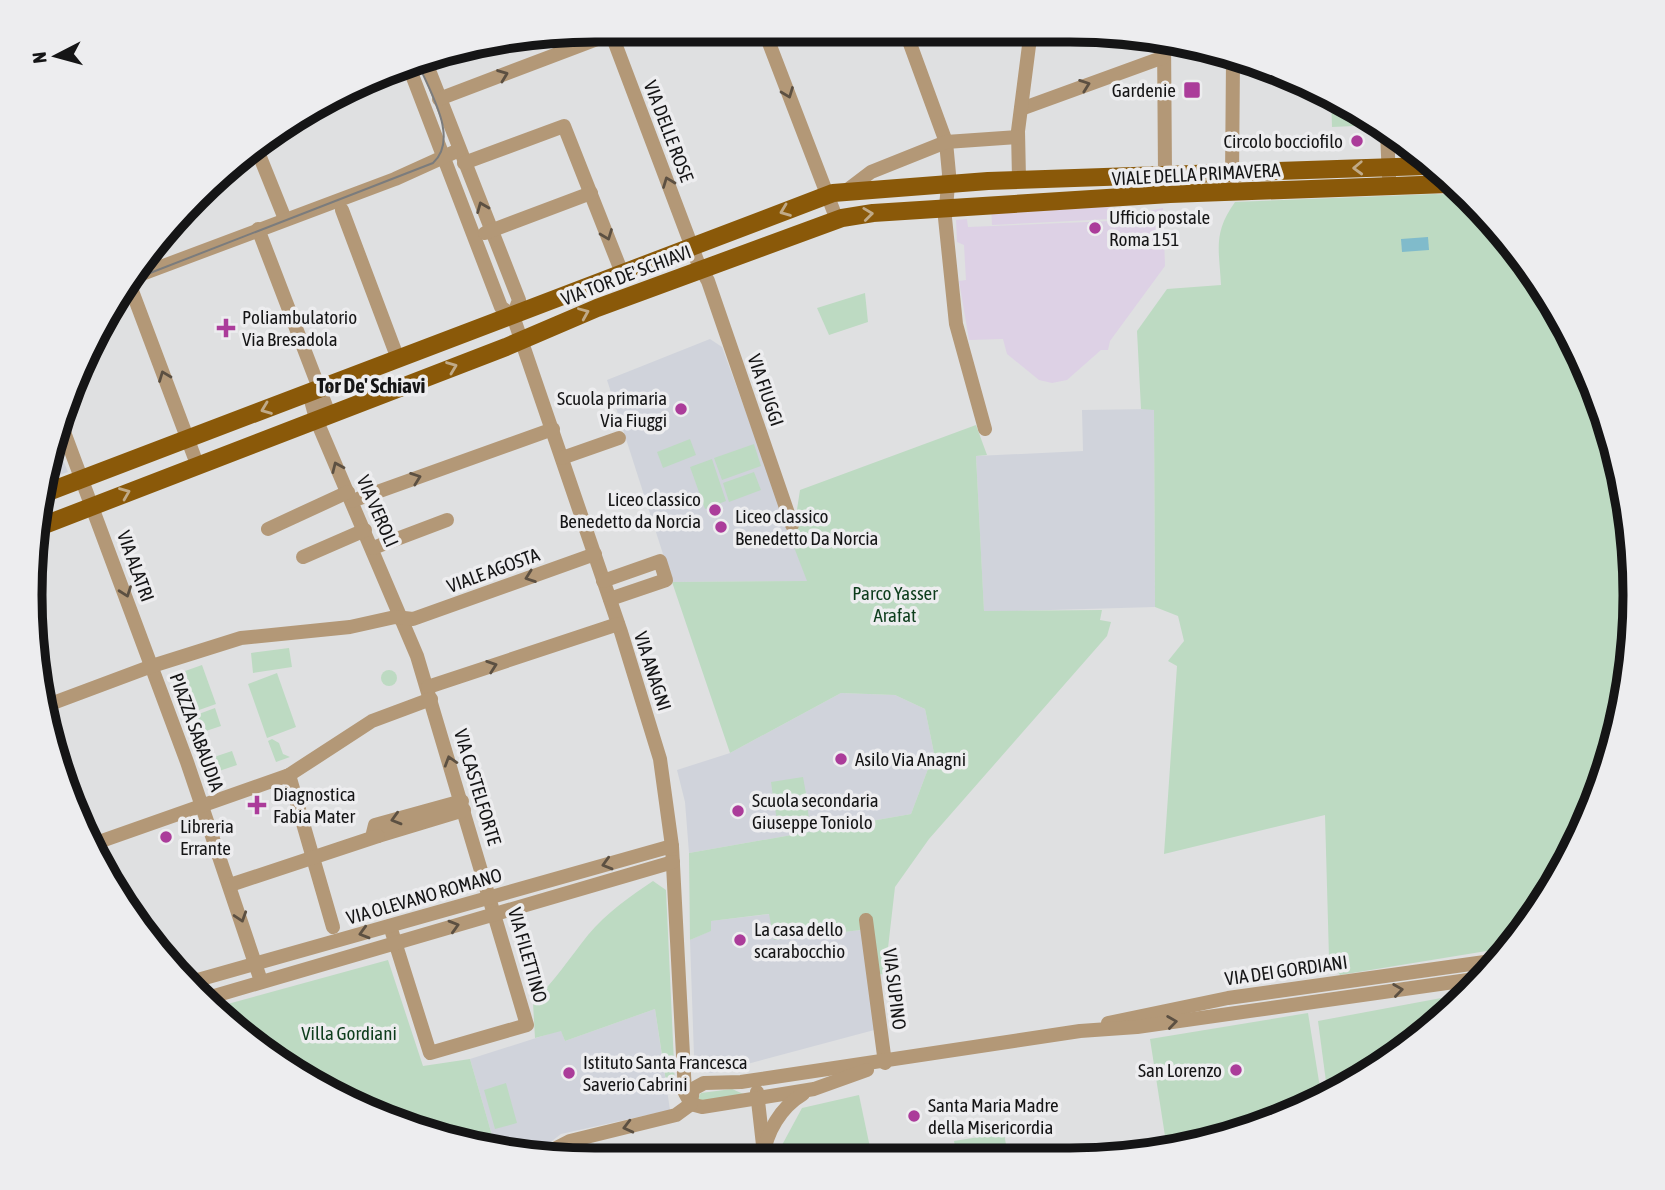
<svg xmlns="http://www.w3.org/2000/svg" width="1665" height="1190" viewBox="0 0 1665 1190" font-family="'Asap Condensed',sans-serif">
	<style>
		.commercial { fill: #ddd1e5 }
		.built { fill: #d0d3db }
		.green { fill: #bddac2 }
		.water { fill: #80bbcb }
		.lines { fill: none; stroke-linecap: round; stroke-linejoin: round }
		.minor { stroke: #b39877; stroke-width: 14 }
		.major { stroke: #8a5909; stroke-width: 18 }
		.tram { stroke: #7b7c7d; stroke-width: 2 }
		.oneway { stroke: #5c5042 }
		.oneway2 { stroke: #c0aa88 }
		.poi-dot { fill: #ab3c9a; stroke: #ededef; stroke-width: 2.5 }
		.labels { text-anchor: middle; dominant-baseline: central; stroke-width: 7; stroke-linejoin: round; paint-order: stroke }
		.poi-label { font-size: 19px; fill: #151516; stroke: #ededef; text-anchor: start }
		.street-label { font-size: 19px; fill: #151516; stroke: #ededef }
		.park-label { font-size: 19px; fill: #0d3d1c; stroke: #ededef }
		.neighbourhood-label { font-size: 21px; font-weight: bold; fill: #151516; stroke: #ededef }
		.rim { fill: none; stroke: #151516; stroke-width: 9 }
	</style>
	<rect width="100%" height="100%" fill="#dfe0e1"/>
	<!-- commercial -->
	<g class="commercial">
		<path d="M1110 202 1111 219 992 225 991 207Z"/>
		<path d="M1163 208 1165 266 1110 341 1108 350H1101L1067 380 1052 383 1039 380 1007 354 1003 339 969 340 959 281 966 280 964 245 957 242 956 220 967 219 968 227 1111 221 1143 216 1144 212Z"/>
	</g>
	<!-- built -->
	<g class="built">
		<path d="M710 339 722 347 808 581 672 582 607 380Z"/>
		<path d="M1154 409 1155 607 984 612 976 456 1083 451 1082 410Z"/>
		<path d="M55 441 68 472 42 481Z"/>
		<path d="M841 693 895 695 925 709 934 753 911 814 689 853 685 802 677 770 730 753Z"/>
		<path d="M770 914 774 939 862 930 878 1029 714 1073 705 1072 695 1063 694 1056 690 940 710 931V921Z"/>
		<path d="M655 1009 670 1110 561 1134 534 1155 496 1149 470 1059 561 1030 565 1041Z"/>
	</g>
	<!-- green -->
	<g class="green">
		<path d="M1331 97 1353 106 1377 125 1332 127Z"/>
		<path d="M1435 194C1443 195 1454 193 1461 195 1487 204 1519 256 1534 277 1649 438 1663 669 1577 845 1561 878 1537 909 1518 939L1511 947 1340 975 1329 958 1325 815 1164 854 1177 666 1168 661 1184 641 1178 616 1155 607 1154 410 1141 409 1137 331 1167 289 1221 285C1219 248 1213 233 1235 202Z"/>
		<path d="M865 293 868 322 829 335 817 308Z"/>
		<path d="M976 425 987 455 976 456 984 611 1102 610 1100 620 1111 622 1107 636 929 839 895 887 885 974 870 975 861 930 774 940 769 914 711 921V931L690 940 689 853 911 814 934 753 925 709 895 695 841 693 730 753 672 582 807 581 792 542 800 490Z"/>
		<path d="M690 439 696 455 663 468 657 452Z"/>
		<path d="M754 444 761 466 722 480 714 458Z"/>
		<path d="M712 459 726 501 705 509 690 467Z"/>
		<path d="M754 472 761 490 729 502 723 483Z"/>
		<path d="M289 648 292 667 253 673 251 653Z"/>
		<path d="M202 665 216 704 185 715 171 676Z"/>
		<circle cx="389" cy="678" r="8"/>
		<path d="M277 673 296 727 267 738 248 684Z"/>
		<path d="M215 708 221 726 194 735 188 718Z"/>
		<path d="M272 739 279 743 283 754 290 757 276 762 268 741Z"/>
		<path d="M232 751 237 765 219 771 214 757Z"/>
		<path d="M803 777 807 799 774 804 771 782Z"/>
		<path d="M807 804 809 819 778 824 775 809Z"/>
		<path d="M653 881 666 890 675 1085 667 1088 655 1009 565 1041 561 1031 535 1038 533 1003C554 981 570 958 588 935 606 913 632 895 653 881Z"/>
		<path d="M388 960 423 1066 470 1059 496 1149C390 1131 291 1081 213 1008Z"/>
		<path d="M1468 993 1442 1020 1328 1097 1318 1021Z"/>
		<path d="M1308 1013 1322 1100 1167 1149 1150 1039Z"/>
		<path d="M506 1083 517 1123 495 1129 484 1090Z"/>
		<path d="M732 1089 748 1096 702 1102 698 1098 701 1093Z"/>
		<path d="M859 1095 872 1157 775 1158 802 1108Z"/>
		<path d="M1004 1133 1008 1156 957 1157 954 1141Z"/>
	</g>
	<!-- water -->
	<path class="water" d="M1428 237 1429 250 1402 252 1401 239Z"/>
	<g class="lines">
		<!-- minor -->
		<g class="minor">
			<path d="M610 30 698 263 708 281 792 525"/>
			<path d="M764 30 837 220"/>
			<path d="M905 30 946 142 949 174 945 218 956 324 985 429"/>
			<path d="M1164 39 1165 174"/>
			<path d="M425 60 519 300 513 316"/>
			<path d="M409 67 501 307 513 316"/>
			<path d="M439 99 621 30"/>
			<path d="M1021 109 1164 57"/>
			<path d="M1387 133 1389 177"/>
			<path d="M256 147 285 219"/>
			<path d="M464 163 564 126 622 273"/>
			<path d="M1019 179 1018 131 1031 30"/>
			<path d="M846 191 871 172 946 142 1018 137"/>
			<path d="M1220 193 1232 178 1233 60"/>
			<path d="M342 210 398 359"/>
			<path d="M258 229 329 414"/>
			<path d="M485 233 591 193"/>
			<path d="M134 277 395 179 459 150"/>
			<path d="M129 283 197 464"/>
			<path d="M513 316 621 632 660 759 672 846 685 1093 691 1104"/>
			<path d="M309 393 316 419 417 656 527 1025 430 1053 390 926"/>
			<path d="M61 424 187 762 261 981"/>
			<path d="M562 458 619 438"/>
			<path d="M352 501 553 429"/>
			<path d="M268 529 348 492"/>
			<path d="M373 548 447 520"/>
			<path d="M303 557 365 530"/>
			<path d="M603 581 660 561 666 580 610 599"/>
			<path d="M428 687 618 624"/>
			<path d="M45 706 152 666 241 638 350 627 395 617 413 619 595 554"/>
			<path d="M289 775 333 927"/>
			<path d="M462 801 375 825 373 833 378 836 464 810"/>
			<path d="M93 844 289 775 372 721 431 699"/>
			<path d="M230 885 378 836"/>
			<path d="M866 920 885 1063"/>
			<path d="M187 983 672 846"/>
			<path d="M204 999 673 862"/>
			<path d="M1108 1023 1228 998 1499 960"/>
			<path d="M757 1092 763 1145"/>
			<path d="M691 1103 693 1089 704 1083 741 1082 1080 1031 1137 1027 1482 978"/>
			<path d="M691 1104 702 1107 814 1089 867 1070"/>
			<path d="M541 1156 570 1141 676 1115 691 1104"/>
			<path d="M763 1158C766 1132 781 1107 803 1094"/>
		</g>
		<!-- major -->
		<g class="major">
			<path d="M40 495 833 193 988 181 1426 166"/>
			<path d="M39 527 506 347 597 308 842 218 873 213 1170 194 1448 184"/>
		</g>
		<!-- tram -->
		<path class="tram" d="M132 280 433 163C460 138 429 91 418 63"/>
	</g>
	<!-- one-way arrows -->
	<defs><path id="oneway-chevron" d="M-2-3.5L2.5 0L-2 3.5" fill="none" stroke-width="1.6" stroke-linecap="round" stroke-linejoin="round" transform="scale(1.75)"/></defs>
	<g class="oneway">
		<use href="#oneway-chevron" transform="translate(503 75) rotate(-21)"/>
		<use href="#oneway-chevron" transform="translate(1085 85) rotate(-20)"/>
		<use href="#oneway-chevron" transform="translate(788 93) rotate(69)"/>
		<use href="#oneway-chevron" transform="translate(668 182) rotate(-111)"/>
		<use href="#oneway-chevron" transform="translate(482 207) rotate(-112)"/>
		<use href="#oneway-chevron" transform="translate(607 235) rotate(69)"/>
		<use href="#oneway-chevron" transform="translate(164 376) rotate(-111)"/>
		<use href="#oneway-chevron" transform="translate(337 467) rotate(-114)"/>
		<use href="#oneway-chevron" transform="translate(416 478) rotate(-20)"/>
		<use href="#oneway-chevron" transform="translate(530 577) rotate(160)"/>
		<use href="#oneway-chevron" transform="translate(126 592) rotate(70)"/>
		<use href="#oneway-chevron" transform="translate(492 666) rotate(-19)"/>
		<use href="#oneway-chevron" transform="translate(450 761) rotate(-107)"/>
		<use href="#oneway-chevron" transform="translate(396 819) rotate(164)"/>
		<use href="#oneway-chevron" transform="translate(607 864) rotate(164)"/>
		<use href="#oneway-chevron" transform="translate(241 917) rotate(72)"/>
		<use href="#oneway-chevron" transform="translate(454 926) rotate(-16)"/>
		<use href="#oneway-chevron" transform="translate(364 933) rotate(164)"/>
		<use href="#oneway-chevron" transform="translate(1398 990) rotate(-8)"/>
		<use href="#oneway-chevron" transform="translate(1172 1022) rotate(-8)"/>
		<use href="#oneway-chevron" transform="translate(628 1127) rotate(166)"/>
	</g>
	<g class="oneway2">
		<use href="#oneway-chevron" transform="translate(1358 168) rotate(178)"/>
		<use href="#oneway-chevron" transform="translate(785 211) rotate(159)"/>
		<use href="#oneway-chevron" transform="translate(868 214) rotate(-7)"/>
		<use href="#oneway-chevron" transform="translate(584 313) rotate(-23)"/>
		<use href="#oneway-chevron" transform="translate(452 367) rotate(-21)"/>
		<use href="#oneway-chevron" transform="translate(266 409) rotate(159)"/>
		<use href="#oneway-chevron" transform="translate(125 493) rotate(-22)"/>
	</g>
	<!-- markers -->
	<g class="poi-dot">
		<rect x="1183" y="81" width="18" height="18" rx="3.5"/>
		<circle cx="1357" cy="141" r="7"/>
		<circle cx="1095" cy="228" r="7"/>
		<path d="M222.5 317.5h7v7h7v7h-7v7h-7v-7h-7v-7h7z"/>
		<circle cx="681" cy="409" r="7"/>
		<circle cx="715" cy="510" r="7"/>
		<circle cx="721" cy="527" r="7"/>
		<circle cx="841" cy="759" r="7"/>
		<path d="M253.5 794.5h7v7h7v7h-7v7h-7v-7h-7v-7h7z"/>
		<circle cx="738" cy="811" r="7"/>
		<circle cx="166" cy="837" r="7"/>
		<circle cx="740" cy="940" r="7"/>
		<circle cx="1236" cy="1070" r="7"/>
		<circle cx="569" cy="1073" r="7"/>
		<circle cx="914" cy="1116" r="7"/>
	</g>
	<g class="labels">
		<!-- poi labels -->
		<g class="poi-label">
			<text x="1176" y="90" text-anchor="end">Gardenie</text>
			<text x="1343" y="141" text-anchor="end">Circolo bocciofilo</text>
			<text x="1109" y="217">Ufficio postale<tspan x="1109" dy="22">Roma 151</tspan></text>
			<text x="242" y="317">Poliambulatorio<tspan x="242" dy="22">Via Bresadola</tspan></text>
			<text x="667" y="398" text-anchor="end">Scuola primaria<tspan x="667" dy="22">Via Fiuggi</tspan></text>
			<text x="701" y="499" text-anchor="end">Liceo classico<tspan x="701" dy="22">Benedetto da Norcia</tspan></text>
			<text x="735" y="516">Liceo classico<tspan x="735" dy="22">Benedetto Da Norcia</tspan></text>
			<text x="855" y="759">Asilo Via Anagni</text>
			<text x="273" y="794">Diagnostica<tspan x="273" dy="22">Fabia Mater</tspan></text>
			<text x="752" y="800">Scuola secondaria<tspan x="752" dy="22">Giuseppe Toniolo</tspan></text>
			<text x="180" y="826">Libreria<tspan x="180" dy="22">Errante</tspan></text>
			<text x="754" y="929">La casa dello<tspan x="754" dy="22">scarabocchio</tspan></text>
			<text x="583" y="1062">Istituto Santa Francesca<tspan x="583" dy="22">Saverio Cabrini</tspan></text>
			<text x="1222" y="1070" text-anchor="end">San Lorenzo</text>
			<text x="928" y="1105">Santa Maria Madre<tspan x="928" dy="22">della Misericordia</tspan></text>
		</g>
		<!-- street labels -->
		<g class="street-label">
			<text transform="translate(669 131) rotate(69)">VIA DELLE ROSE</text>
			<text transform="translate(1196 174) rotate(-3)">VIALE DELLA PRIMAVERA</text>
			<text transform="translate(626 275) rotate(-21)">VIA TOR DE' SCHIAVI</text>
			<text transform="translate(766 390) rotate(71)">VIA FIUGGI</text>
			<text transform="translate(378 511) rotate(66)">VIA VEROLI</text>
			<text transform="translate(136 566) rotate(70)">VIA ALATRI</text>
			<text transform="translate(493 570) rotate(-20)">VIALE AGOSTA</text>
			<text transform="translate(653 671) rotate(72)">VIA ANAGNI</text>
			<text transform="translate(197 732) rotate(70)">PIAZZA SABAUDIA</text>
			<text transform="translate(478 787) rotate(73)">VIA CASTELFORTE</text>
			<text transform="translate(424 896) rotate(-16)">VIA OLEVANO ROMANO</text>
			<text transform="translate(528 955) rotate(74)">VIA FILETTINO</text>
			<text transform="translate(1286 970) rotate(-8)">VIA DEI GORDIANI</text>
			<text transform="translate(895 989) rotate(83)">VIA SUPINO</text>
		</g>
		<!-- park labels -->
		<g class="park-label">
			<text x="895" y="593">Parco Yasser<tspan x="895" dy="22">Arafat</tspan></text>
			<text x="349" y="1033">Villa Gordiani</text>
		</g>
		<!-- neighbourhood labels -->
		<g class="neighbourhood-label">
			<text x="371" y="385">Tor De' Schiavi</text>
		</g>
	</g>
	<!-- crop -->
	<path d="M0 0H1665V1190H0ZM595 42H1070A553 553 0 0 1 1623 595V595A553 553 0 0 1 1070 1148H595A553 553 0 0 1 42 595V595A553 553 0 0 1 595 42Z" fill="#ededef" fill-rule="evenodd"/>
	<path class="rim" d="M595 42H1070A553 553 0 0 1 1623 595V595A553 553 0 0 1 1070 1148H595A553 553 0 0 1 42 595V595A553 553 0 0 1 595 42Z"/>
	<!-- north arrow -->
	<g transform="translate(56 56) rotate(264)" stroke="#ededef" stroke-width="5" paint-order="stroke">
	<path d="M0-5L12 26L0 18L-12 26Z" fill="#151516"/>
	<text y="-10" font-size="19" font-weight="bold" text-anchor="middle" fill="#151516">N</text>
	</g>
</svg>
